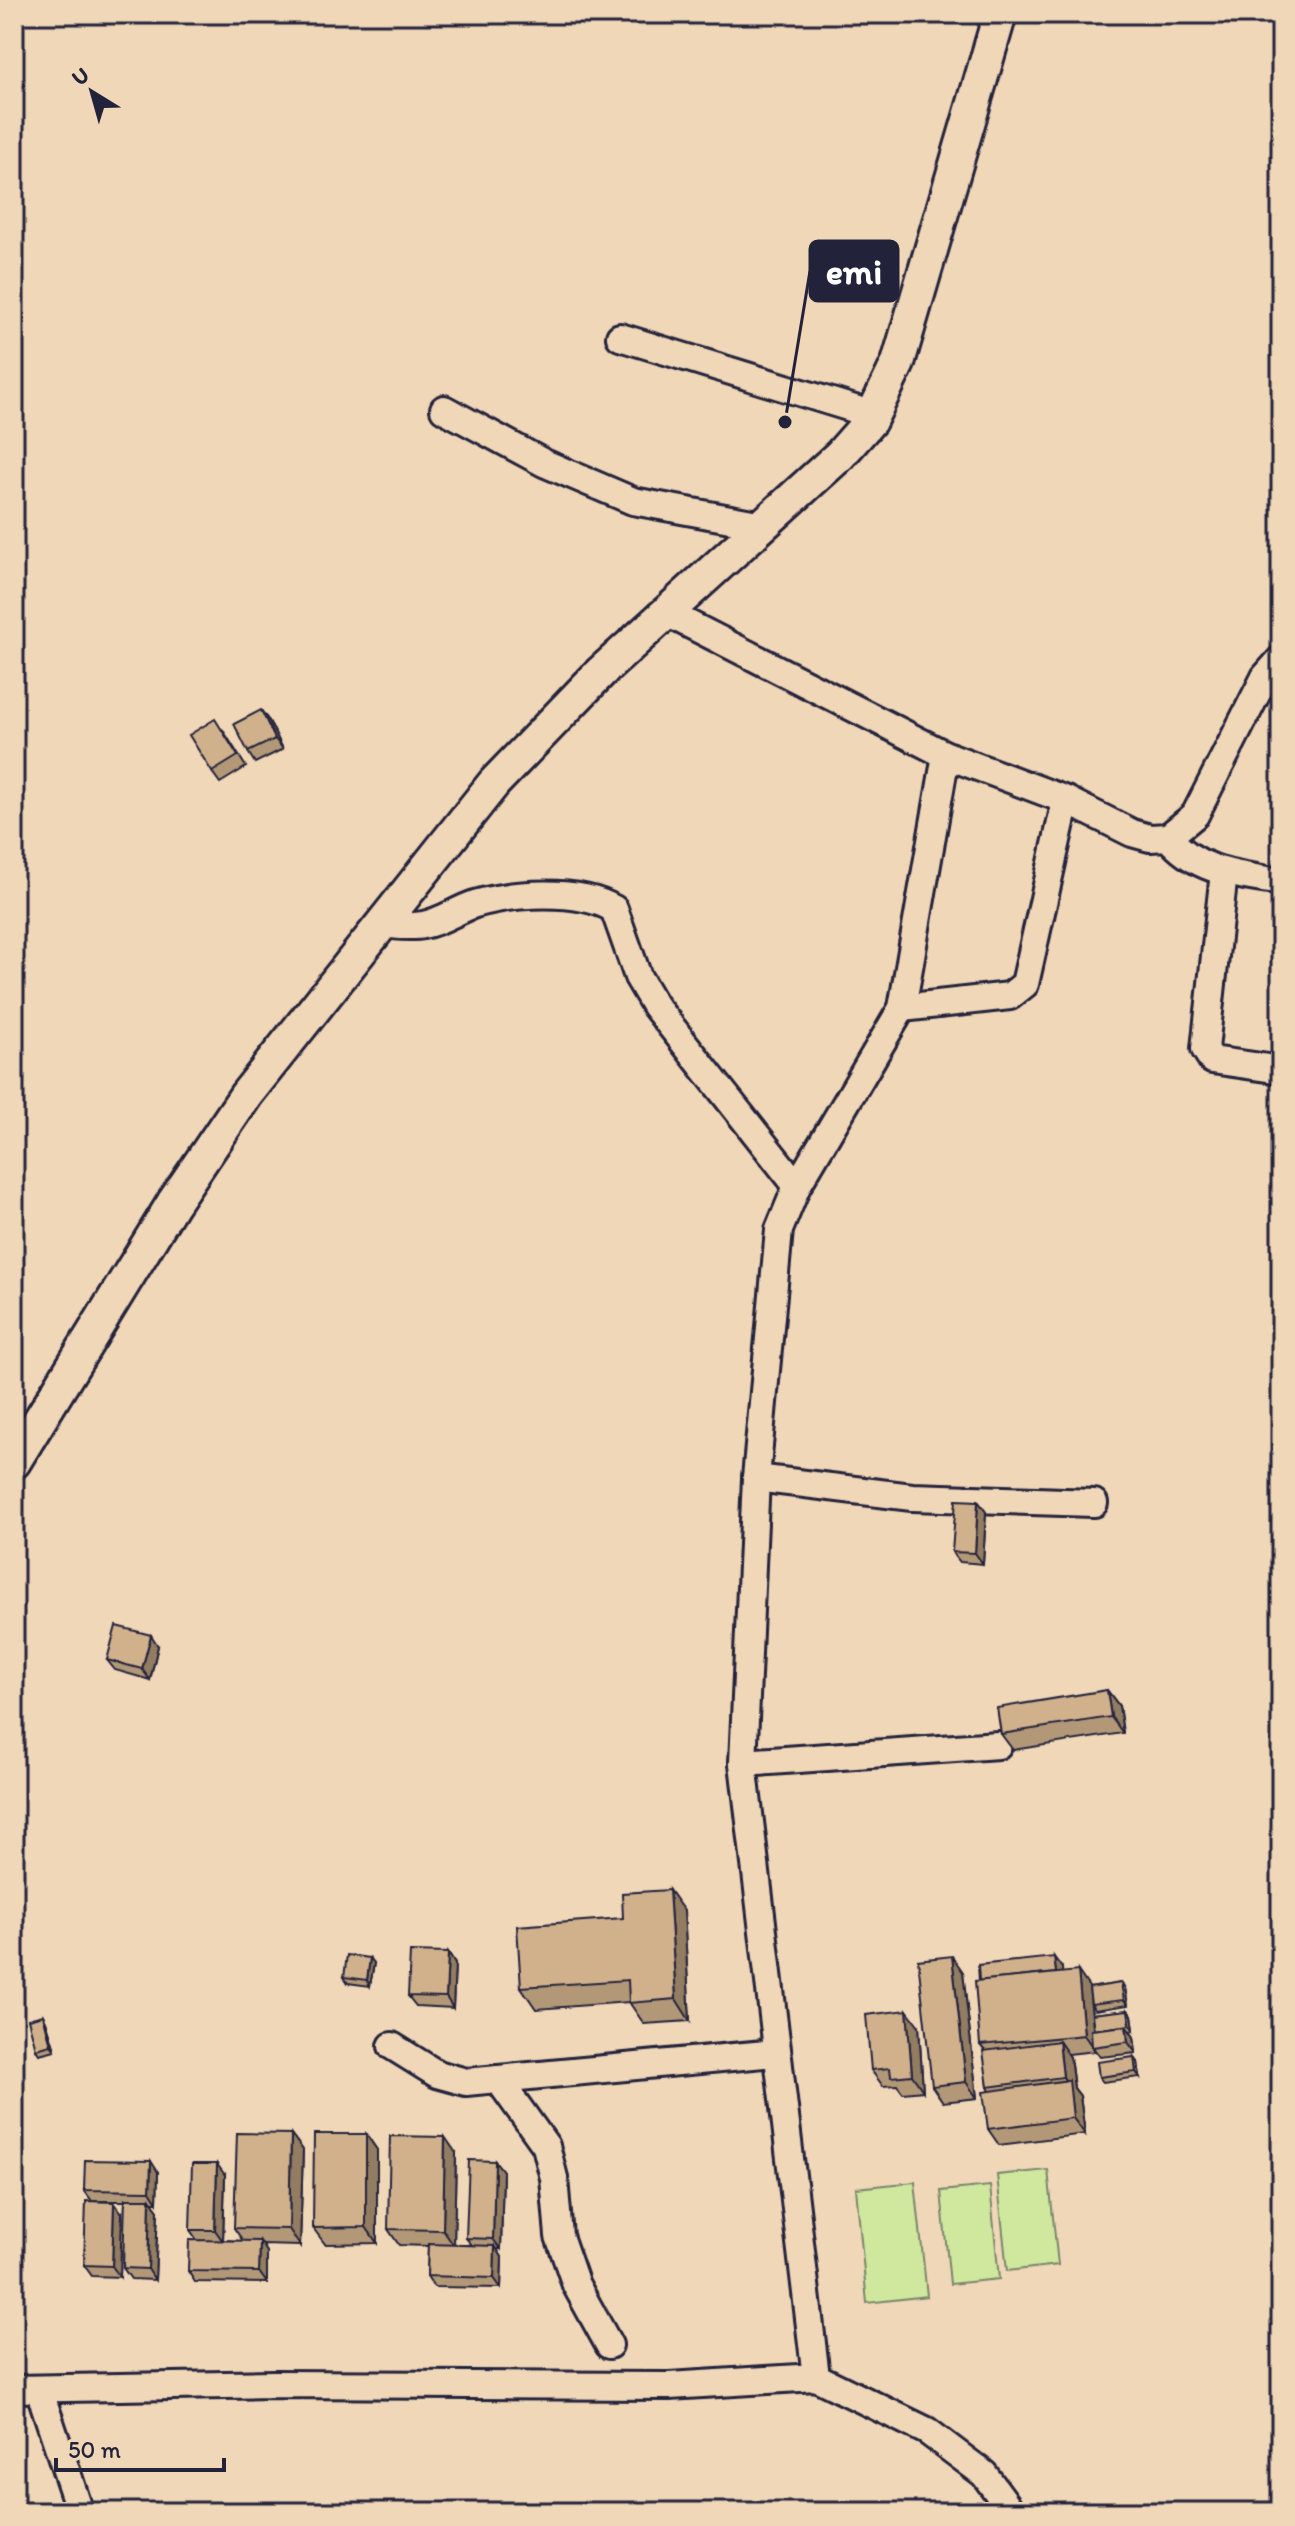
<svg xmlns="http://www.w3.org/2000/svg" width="1295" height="2526" viewBox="0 0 1295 2526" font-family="Itim,sans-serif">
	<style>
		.green { fill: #d0e89d; stroke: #79856c; stroke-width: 2 }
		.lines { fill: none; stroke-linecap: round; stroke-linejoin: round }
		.minor-casing { stroke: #22223b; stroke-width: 32 }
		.tertiary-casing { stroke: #22223b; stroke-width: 38 }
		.minor { stroke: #f0d7b8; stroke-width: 26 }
		.tertiary { stroke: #f0d7b8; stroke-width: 32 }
		.wall { fill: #b39878; stroke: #22223b; stroke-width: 2 }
		.shaded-wall { fill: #927c62; stroke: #22223b; stroke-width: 2 }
		.building { fill: #d0b18c; stroke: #22223b; stroke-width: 2 }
		.leader { fill: none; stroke: #22223b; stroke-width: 3 }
		.callout-dot { fill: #22223b; stroke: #f0d7b8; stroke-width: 3 }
		.callout { fill: #22223b; stroke: #22223b; stroke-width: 3 }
		.callout-label { font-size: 36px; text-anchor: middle; font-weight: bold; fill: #fff }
	</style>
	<rect width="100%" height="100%" fill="#f0d7b8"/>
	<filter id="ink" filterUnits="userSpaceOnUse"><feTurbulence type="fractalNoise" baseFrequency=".0125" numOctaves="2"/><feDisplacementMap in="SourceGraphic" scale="16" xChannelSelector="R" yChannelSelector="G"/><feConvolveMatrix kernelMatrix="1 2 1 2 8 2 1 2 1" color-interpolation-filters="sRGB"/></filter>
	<g filter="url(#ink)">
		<!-- green -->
		<g class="green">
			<path d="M1048 2170 1058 2265 1007 2271 997 2175Z"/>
			<path d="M915 2182 927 2296 867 2303 856 2188Z"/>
			<path d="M990 2186 999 2279 950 2284 941 2191Z"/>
		</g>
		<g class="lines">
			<!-- minor casing -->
			<g class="minor-casing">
				<g id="minor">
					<path d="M620 337 874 415"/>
					<path d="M444 409 544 463 633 501 763 525"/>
					<path d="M667 613 946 755 1066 800 1132 833 1150 838 1168 837 1195 815 1265 677 1281 659"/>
					<path d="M1168 837C1197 872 1238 875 1281 882"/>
					<path d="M1224 872 1205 1049 1212 1060 1281 1070"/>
					<path d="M380 924C394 925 410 928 423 925 441 922 457 910 475 904 512 893 579 888 614 909L638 977 655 1006 797 1186"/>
					<path d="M902 1008 1010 996 1025 984 1066 800"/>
					<path d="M756 1478 912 1497 1094 1503"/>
					<path d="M743 1763 998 1745"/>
					<path d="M392 2046 437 2074 466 2082 775 2053"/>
					<path d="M498 2079 546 2146 554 2178 559 2236 576 2285 609 2345"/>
					<path d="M816 2377 743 1763 756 1478 779 1230 797 1186 902 1008 946 755"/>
					<path d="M14 2389 273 2384 669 2386 816 2377 927 2431 984 2474 1012 2512"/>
					<path d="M39 2389 80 2512"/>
				</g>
			</g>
			<!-- tertiary casing -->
			<g class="tertiary-casing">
				<path id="tertiary" d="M14 1462 173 1203 246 1095 494 783 601 672 840 455 870 421 898 363 1000 14"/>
			</g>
			<!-- minor -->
			<use href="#minor" class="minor"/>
			<!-- tertiary -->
			<use href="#tertiary" class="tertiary"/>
		</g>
		<!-- wall -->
		<g class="wall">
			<path d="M269 721 283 749 255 763 248 752Z"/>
			<path d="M223 730 246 767 220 783 212 772Z"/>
			<path d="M978 1501 986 1512 983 1564 960 1562 952 1552Z"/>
			<path d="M158 1646 150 1680 115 1670 107 1660Z"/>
			<path d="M1107 1690 1119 1706 1123 1733 1013 1750 1001 1734Z"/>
			<path d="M684 1911 690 2021 644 2024 629 2002 536 2009 521 1987 623 1918Z"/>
			<path d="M448 1953 455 1964 453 2008 416 2006 408 1996Z"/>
			<path d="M370 1958 374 1963 370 1986 348 1983 344 1977Z"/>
			<path d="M1062 1968V1973L1089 1988 1121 1983 1125 1988 1128 2005 1095 2010 1091 2004 1090 1996 1092 2014 1128 2010 1132 2015 1134 2030 1130 2031 1134 2037 1136 2053 1100 2057 1095 2050V2051L1068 2054 1070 2057 1074 2088 1080 2096 1085 2134 999 2145 988 2129 990 2091 988 2087 985 2051 980 2045Z"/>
			<path d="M963 1972 977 2098 943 2102 932 2086Z"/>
			<path d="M43 2015 46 2021 55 2050 39 2054 36 2049Z"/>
			<path d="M919 2026 923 2091 903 2093 897 2085 883 2086 871 2070Z"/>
			<path d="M1134 2057 1138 2062 1140 2077 1103 2082 1099 2077Z"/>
			<path d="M291 2134 303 2150 300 2246 262 2245 267 2252V2283L195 2282 188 2271 197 2240 190 2230 225 2175 223 2240 243 2241 234 2228Z"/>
			<path d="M366 2134 377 2150V2243L325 2244 313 2228Z"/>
			<path d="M456 2153 454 2245H472L466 2238 495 2161 503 2171 501 2249H497L502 2257 501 2288 434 2287 427 2276 428 2246 399 2245 388 2229Z"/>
			<path d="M158 2172 157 2202H152L158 2210 155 2280 131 2279 123 2268 125 2201H92L84 2190Z"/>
			<path d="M122 2213 120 2277 92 2276 84 2265Z"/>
		</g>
		<!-- shaded-wall -->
		<g class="shaded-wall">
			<path d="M261 710 269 721 283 749 275 739Z"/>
			<path d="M978 1501 986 1512 983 1564 975 1553Z"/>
			<path d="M151 1635 158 1646 150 1680 142 1669Z"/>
			<path d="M1107 1690 1119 1706 1123 1733 1111 1717Z"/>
			<path d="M669 1890 684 1911 690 2021 676 1999Z"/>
			<path d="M448 1953 455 1964 453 2008 446 1997Z"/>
			<path d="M952 1956 963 1972 977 2098 966 2082Z"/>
			<path d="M1054 1957 1062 1968 1063 1985 1056 1974Z"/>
			<path d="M370 1958 374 1963 370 1986 367 1980Z"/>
			<path d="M1078 1971 1089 1987 1095 2046 1092 2047 1095 2051 1084 2035Z"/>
			<path d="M1121 1983 1125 1988 1128 2005 1124 2000Z"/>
			<path d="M907 2010 919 2026 923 2091 912 2075Z"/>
			<path d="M1128 2010 1132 2015 1134 2030 1130 2025Z"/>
			<path d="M43 2015 46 2021 55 2050 51 2045Z"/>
			<path d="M1126 2026 1134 2037 1136 2053 1128 2042Z"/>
			<path d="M1059 2041 1070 2057 1074 2088 1080 2096 1085 2134 1073 2118 1069 2085 1063 2077Z"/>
			<path d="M1134 2057 1138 2062 1140 2077 1136 2072Z"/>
			<path d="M291 2134 303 2150 300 2246 289 2229Z"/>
			<path d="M366 2134 377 2150V2243L366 2227Z"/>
			<path d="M445 2137 456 2153 454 2246 443 2230Z"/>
			<path d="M151 2161 158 2172 157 2202 150 2191Z"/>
			<path d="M495 2161 503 2171 501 2249 493 2239Z"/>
			<path d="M217 2164 225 2175 223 2241 215 2230Z"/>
			<path d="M150 2199 158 2210 155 2280 148 2269Z"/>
			<path d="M114 2202 122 2213 120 2277 112 2266Z"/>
			<path d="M260 2241 267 2252V2283L259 2272Z"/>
			<path d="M495 2246 502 2257 501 2288 494 2278Z"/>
		</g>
		<!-- building -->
		<g class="building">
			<path d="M261 710 275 739 248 752 234 724Z"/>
			<path d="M215 719 238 756 212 772 189 735Z"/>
			<path d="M956 1500 978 1501 975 1553 952 1552Z"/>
			<path d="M116 1626 151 1635 142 1669 107 1660Z"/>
			<path d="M1107 1690 1111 1717 1001 1734 997 1708Z"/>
			<path d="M669 1890 676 1999 629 2003 628 1980 521 1987 517 1926 623 1918 622 1893Z"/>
			<path d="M410 1952 448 1953 446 1997 408 1996Z"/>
			<path d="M347 1955 370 1958 367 1980 344 1977Z"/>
			<path d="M952 1956 966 2082 932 2086 918 1960Z"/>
			<path d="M1054 1957 1056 1973 979 1981 978 1965Z"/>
			<path d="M1078 1971 1084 2035 980 2045 975 1981Z"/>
			<path d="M1121 1983 1124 2000 1091 2004 1089 1988Z"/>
			<path d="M907 2010 912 2075 891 2077 890 2068 871 2070 866 2015Z"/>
			<path d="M1128 2010 1130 2025 1094 2030 1092 2014Z"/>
			<path d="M43 2015 51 2045 36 2049 28 2019Z"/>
			<path d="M1126 2026 1128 2042 1092 2047 1091 2030Z"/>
			<path d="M1059 2041 1063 2077 988 2087 983 2051Z"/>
			<path d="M1134 2057 1136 2072 1099 2077 1097 2062Z"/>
			<path d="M1069 2080 1073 2118 988 2129 983 2092Z"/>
			<path d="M237 2133 291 2134 289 2229 234 2228Z"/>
			<path d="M314 2134H366V2227L313 2228Z"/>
			<path d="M390 2136 445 2137 443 2230 388 2229Z"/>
			<path d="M85 2160 151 2161 150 2191 84 2190Z"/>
			<path d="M469 2160 495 2161 493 2239 466 2238Z"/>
			<path d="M192 2164H217L215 2230H190Z"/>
			<path d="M125 2199H150L148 2269 123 2268Z"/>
			<path d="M86 2201 114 2202 112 2266 84 2265Z"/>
			<path d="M189 2240 260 2241 259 2272 188 2271Z"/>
			<path d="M428 2244 495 2246 494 2278 427 2276Z"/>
		</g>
	</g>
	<!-- callouts -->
	<path class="leader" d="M785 422L810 271"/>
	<circle class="callout-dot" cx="785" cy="422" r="8"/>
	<rect class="callout" x="810" y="241" width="88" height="60" rx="8"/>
	<g class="callout-label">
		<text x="854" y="284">emi</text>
	</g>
	<!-- margin -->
	<rect width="1295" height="2526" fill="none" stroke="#f0d7b8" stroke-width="48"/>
	<rect x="24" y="24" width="1247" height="2478" fill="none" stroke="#22223b" stroke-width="3" filter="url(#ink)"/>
	<!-- north arrow -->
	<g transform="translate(92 92) rotate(323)" stroke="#f0d7b8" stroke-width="6" paint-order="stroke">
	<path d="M0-6L14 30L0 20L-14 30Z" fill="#22223b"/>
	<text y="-12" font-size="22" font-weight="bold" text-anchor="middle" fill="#22223b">U</text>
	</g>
	<!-- scale -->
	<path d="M56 2458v12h168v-12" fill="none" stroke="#22223b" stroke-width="4"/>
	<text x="68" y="2458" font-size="24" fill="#22223b" stroke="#f0d7b8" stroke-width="6" paint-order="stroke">50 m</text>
</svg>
